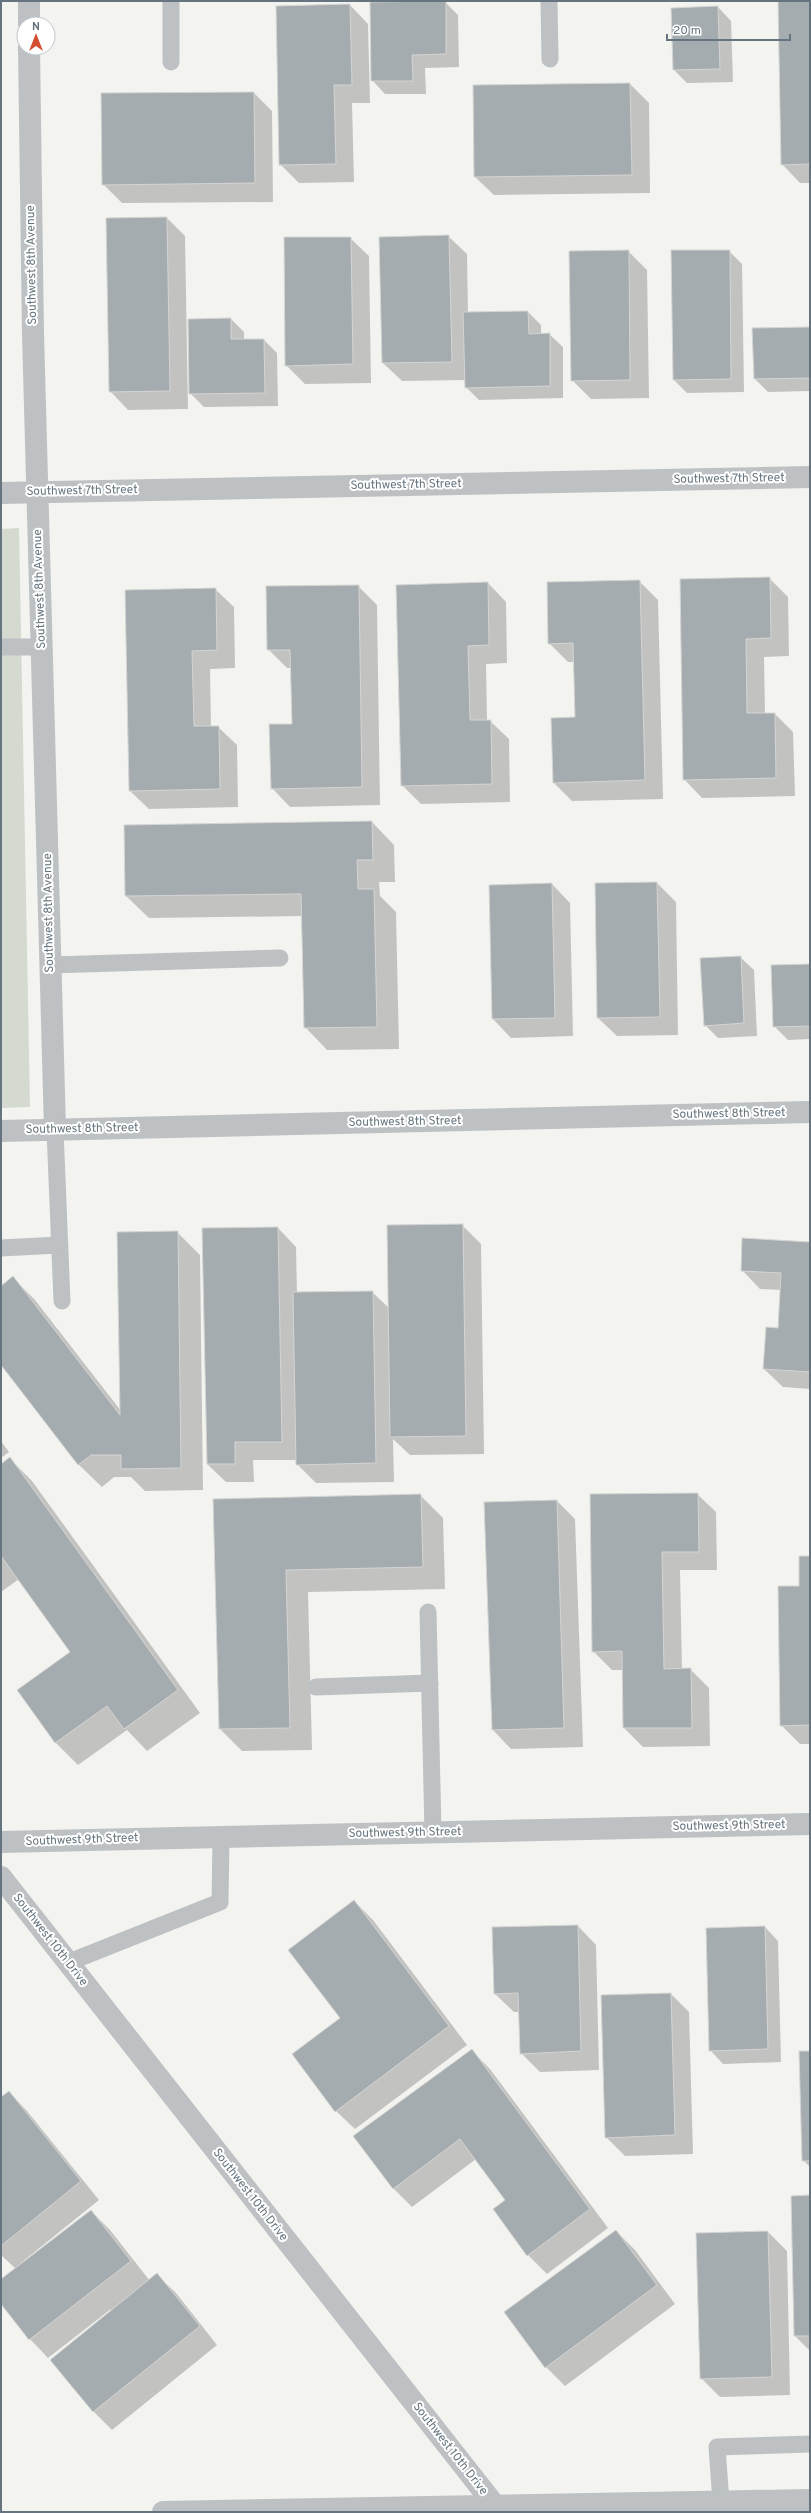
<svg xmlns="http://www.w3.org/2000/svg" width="811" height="2513" viewBox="0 0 811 2513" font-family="Overpass,sans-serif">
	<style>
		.green { fill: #d5dad1 }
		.shadow { fill: #0003 }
		.building { fill: #a5acb0; stroke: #d5d5d3 }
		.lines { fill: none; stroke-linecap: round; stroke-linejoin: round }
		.lane { stroke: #bdc1c4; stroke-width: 17 }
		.street { stroke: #bdc1c4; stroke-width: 22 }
		.labels { text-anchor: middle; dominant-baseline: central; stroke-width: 4; stroke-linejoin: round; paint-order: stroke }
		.street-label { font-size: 12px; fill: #65747e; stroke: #fff }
	</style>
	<rect width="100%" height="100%" fill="#f3f3f0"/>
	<!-- green -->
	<path class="green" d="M19 528 30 1107 1 1108V529Z"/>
	<!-- shadow -->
	<g class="shadow">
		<path d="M779 1H810V183H800L782 164Z"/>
		<path d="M445 2 458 15 459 67 425 68 426 94H385L372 80Z"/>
		<path d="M350 5 368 24 370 103H352L354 182 299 183 280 164Z"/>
		<path d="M718 7 731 21 733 82 687 83 674 70 672 9Z"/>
		<path d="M630 84 649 103 650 193 494 195 475 177Z"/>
		<path d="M254 93 272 111 273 202 122 203 103 184Z"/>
		<path d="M167 218 185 236 188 409 128 410 110 391Z"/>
		<path d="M448 236 467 254 468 313 528 312 541 325V334H549L563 347V398L479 400 466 387 465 380 402 381 383 363Z"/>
		<path d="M350 238 369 256 371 383 305 384 286 365Z"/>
		<path d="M628 251 647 270 649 398 591 399 572 380Z"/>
		<path d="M729 251 742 264 744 392 687 393 674 380Z"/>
		<path d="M231 319 244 332V340H264L277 353 278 406 204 407 190 393Z"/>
		<path d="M810 328V391L768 392 755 379Z"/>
		<path d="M769 578 788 597 789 656 764 657 765 714H775L793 732 795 796 702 798 684 779Z"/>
		<path d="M639 581 658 600 663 799 572 801 554 783 576 718 575 662H568L549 643Z"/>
		<path d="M488 583 506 602 507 663 486 664 487 721H490L509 739 510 802 421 804 402 785Z"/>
		<path d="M358 586 377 605 380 805 290 807 272 788 293 725 292 668H287L268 649Z"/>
		<path d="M215 589 234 607 235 668 210 669 211 727H218L237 745 238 807 149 809 130 791Z"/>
		<path d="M372 822 394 845 395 882H379L380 896 396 912 399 1049 327 1050 305 1027 303 916 149 918 126 896 125 826Z"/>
		<path d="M657 883 676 902 678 1035 617 1036 598 1018 596 884Z"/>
		<path d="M552 884 570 903 573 1036 511 1038 493 1019Z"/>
		<path d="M740 957 754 970 757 1036 718 1038 705 1025Z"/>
		<path d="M810 965V1039L788 1040 774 1026Z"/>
		<path d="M462 1225 481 1244 484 1454 410 1455 393 1439 394 1482 316 1483 297 1464V1460H253L254 1482H226L207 1464 278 1228 296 1247 297 1293 372 1292 389 1308Z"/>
		<path d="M177 1232 200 1255 203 1490 145 1491 131 1477H114L102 1487 79 1465 1 1363V1287L13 1278 35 1300 121 1411Z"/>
		<path d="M810 1243V1389L783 1387 764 1369 779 1329 781 1290 760 1289 742 1270Z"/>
		<path d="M1 1441 9 1452 1 1458Z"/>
		<path d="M10 1459 32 1481 200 1713 147 1751 127 1730 78 1765 56 1743 18 1690 72 1652 19 1579 1 1592V1465Z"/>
		<path d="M697 1494 716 1512 717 1570H680L682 1670 690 1669 709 1688 710 1746 643 1747 624 1728 623 1670H612L593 1651Z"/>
		<path d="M420 1495 443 1518 445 1589 308 1592 312 1750 242 1751 220 1729 214 1500Z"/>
		<path d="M557 1501 575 1519 583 1747 511 1749 493 1730 485 1503Z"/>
		<path d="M810 1557V1744H800L781 1725Z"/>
		<path d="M354 1901 373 1920 467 2045 355 2129 336 2111Z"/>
		<path d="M578 1926 596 1945 599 2070 540 2072 521 2053 520 2012H514L495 1994Z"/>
		<path d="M765 1927 778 1941 781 2062 723 2064 710 2050Z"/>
		<path d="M671 1994 689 2012 693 2154 625 2156 606 2137Z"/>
		<path d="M472 2051 490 2069 608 2228 547 2274 528 2255 506 2200 476 2159 412 2207 393 2188Z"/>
		<path d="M810 2052V2167L803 2160Z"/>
		<path d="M9 2092 27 2111 99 2200 21 2263 22 2264 91 2211 110 2230 150 2281 157 2275 176 2293 217 2345 112 2430 93 2411 111 2309 48 2358 30 2339 1 2302V2281L16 2269 1 2255V2098Z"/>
		<path d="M810 2196V2351L795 2336Z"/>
		<path d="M616 2231 635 2250 675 2304 565 2386 546 2367Z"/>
		<path d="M768 2232 787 2251 790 2395 720 2397 701 2378Z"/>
	</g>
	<!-- building -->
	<g class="building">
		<path d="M446 1V54L412 55 413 81H371L370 2Z"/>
		<path d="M778 1H810V164L781 165Z"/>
		<path d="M350 4 352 85H334L336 164 279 165 276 6Z"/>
		<path d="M718 6 720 69 673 70 671 8Z"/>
		<path d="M630 83 632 175 474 177 473 85Z"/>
		<path d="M254 92 255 183 102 185 101 93Z"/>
		<path d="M167 217 170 391 109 392 106 218Z"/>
		<path d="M449 235 452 362 382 363 379 237Z"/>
		<path d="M284 237H351L353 364 285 366Z"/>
		<path d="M629 250 630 380 571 381 569 251Z"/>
		<path d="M671 250H730L731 379 673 380Z"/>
		<path d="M528 311 529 334 550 333V386L465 388 463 312Z"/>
		<path d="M231 318V339H264L265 393 189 394 188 319Z"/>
		<path d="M810 327V378L754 379 752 328Z"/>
		<path d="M770 577 771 638 746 639 747 713H775L776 778 683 780 680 579Z"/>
		<path d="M640 580 645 780 553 783 551 718 575 717 573 643 548 644 547 582Z"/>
		<path d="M488 582 489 645 468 646 470 720H491L492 784 401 786 396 585Z"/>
		<path d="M359 585 362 787 271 789 269 724H292L290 650H267L266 586Z"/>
		<path d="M216 588 217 650 192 651 194 726H219L220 789 129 791 125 590Z"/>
		<path d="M372 821 373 860H357L358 889H374L377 1027 304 1028 301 894 125 896 124 825Z"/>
		<path d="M657 882 660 1017 597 1018 595 883Z"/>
		<path d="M552 883 555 1018 492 1019 489 885Z"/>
		<path d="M741 956 744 1023 704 1026 700 958Z"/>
		<path d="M810 964V1026L773 1027 771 965Z"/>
		<path d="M463 1224 466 1436 390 1437 387 1225Z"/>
		<path d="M278 1227 282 1442H235V1464H207L202 1228Z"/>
		<path d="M178 1231 181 1468 121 1469V1455H91L78 1465 1 1365V1286L13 1276 120 1415 117 1232Z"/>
		<path d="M742 1238 810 1242V1372L763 1369 766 1327 778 1328 781 1273 741 1271Z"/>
		<path d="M373 1291 376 1463 296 1465 293 1292Z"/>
		<path d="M10 1457 178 1690 124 1729 107 1706 55 1743 17 1690 70 1652 1 1556V1464Z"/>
		<path d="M698 1493 699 1552H662L664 1669 691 1668 692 1728H623L622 1651 592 1652 590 1494Z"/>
		<path d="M421 1494 423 1567 286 1570 290 1728 219 1729 213 1499Z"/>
		<path d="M557 1500 564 1728 492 1730 484 1502Z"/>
		<path d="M799 1556H810V1725L780 1726 778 1586H799Z"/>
		<path d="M354 1900 449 2026 335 2112 292 2054 340 2018 288 1950Z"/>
		<path d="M578 1925 581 2051 520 2054 518 1993 494 1994 492 1927Z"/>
		<path d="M765 1926 768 2049 709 2051 706 1928Z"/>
		<path d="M671 1993 675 2135 605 2138 601 1995Z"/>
		<path d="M472 2049 590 2209 527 2256 493 2209 505 2200 460 2139 393 2189 353 2136Z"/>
		<path d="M799 2051H810V2161H802Z"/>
		<path d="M9 2091 81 2181 1 2246V2097Z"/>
		<path d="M810 2195V2336H794L791 2196Z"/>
		<path d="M91 2210 131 2261 29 2340 1 2304V2279Z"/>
		<path d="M616 2230 657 2285 545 2368 504 2312Z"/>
		<path d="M768 2231 772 2377 700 2379 696 2233Z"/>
		<path d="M157 2273 200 2326 93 2412 50 2360Z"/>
	</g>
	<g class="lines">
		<!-- lane -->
		<g class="lane">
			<path d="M549 1 550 59"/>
			<path d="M171 62V1"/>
			<path d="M1 647H42"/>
			<path d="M50 965 280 958"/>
			<path d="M55 1130 62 1301"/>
			<path d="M1 1248 59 1245"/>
			<path d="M428 1612 433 1832"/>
			<path d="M316 1687 430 1683"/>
			<path d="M67 1963 220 1902 221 1837"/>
			<path d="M721 2502 717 2447 810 2444"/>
		</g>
		<!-- street -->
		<g class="street">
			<path d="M29 1V24"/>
			<path d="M29 48 33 334 55 1130"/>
			<path d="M1 493 810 477"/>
			<path d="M1 1131 810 1112"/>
			<path d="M1 1842 810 1824"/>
			<path d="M1 1877 500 2512"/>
			<path d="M163 2512 810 2500"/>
		</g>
	</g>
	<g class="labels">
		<!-- street labels -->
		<g class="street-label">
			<text transform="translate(32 265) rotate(-91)">Southwest 8th Avenue</text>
			<text transform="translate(729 479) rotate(-1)">Southwest 7th Street</text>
			<text transform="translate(406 485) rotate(-1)">Southwest 7th Street</text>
			<text transform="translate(82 491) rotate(-1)">Southwest 7th Street</text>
			<text transform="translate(40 589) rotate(-92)">Southwest 8th Avenue</text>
			<text transform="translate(49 913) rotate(-91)">Southwest 8th Avenue</text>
			<text transform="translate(729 1114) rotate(-1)">Southwest 8th Street</text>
			<text transform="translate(405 1122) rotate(-1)">Southwest 8th Street</text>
			<text transform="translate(82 1129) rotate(-1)">Southwest 8th Street</text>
			<text transform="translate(729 1826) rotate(-1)">Southwest 9th Street</text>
			<text transform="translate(405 1833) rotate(-1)">Southwest 9th Street</text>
			<text transform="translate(82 1840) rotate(-2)">Southwest 9th Street</text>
			<text transform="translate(50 1940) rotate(52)">Southwest 10th Drive</text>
			<text transform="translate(250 2195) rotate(52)">Southwest 10th Drive</text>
			<text transform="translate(450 2449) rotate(52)">Southwest 10th Drive</text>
		</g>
	</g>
	<!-- border -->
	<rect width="811" height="2513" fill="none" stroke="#65747e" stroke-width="4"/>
	<!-- north arrow -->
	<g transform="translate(36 36)"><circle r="19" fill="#ffffff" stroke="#c1c7cb"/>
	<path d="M0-3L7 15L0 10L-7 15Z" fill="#d34f30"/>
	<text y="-6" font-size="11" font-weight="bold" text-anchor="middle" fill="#65747e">N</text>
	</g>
	<!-- scale -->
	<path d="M667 34v6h123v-6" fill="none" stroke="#65747e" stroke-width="2"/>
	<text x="673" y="34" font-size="12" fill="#65747e" stroke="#ffffff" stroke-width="3" paint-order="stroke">20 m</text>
</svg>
